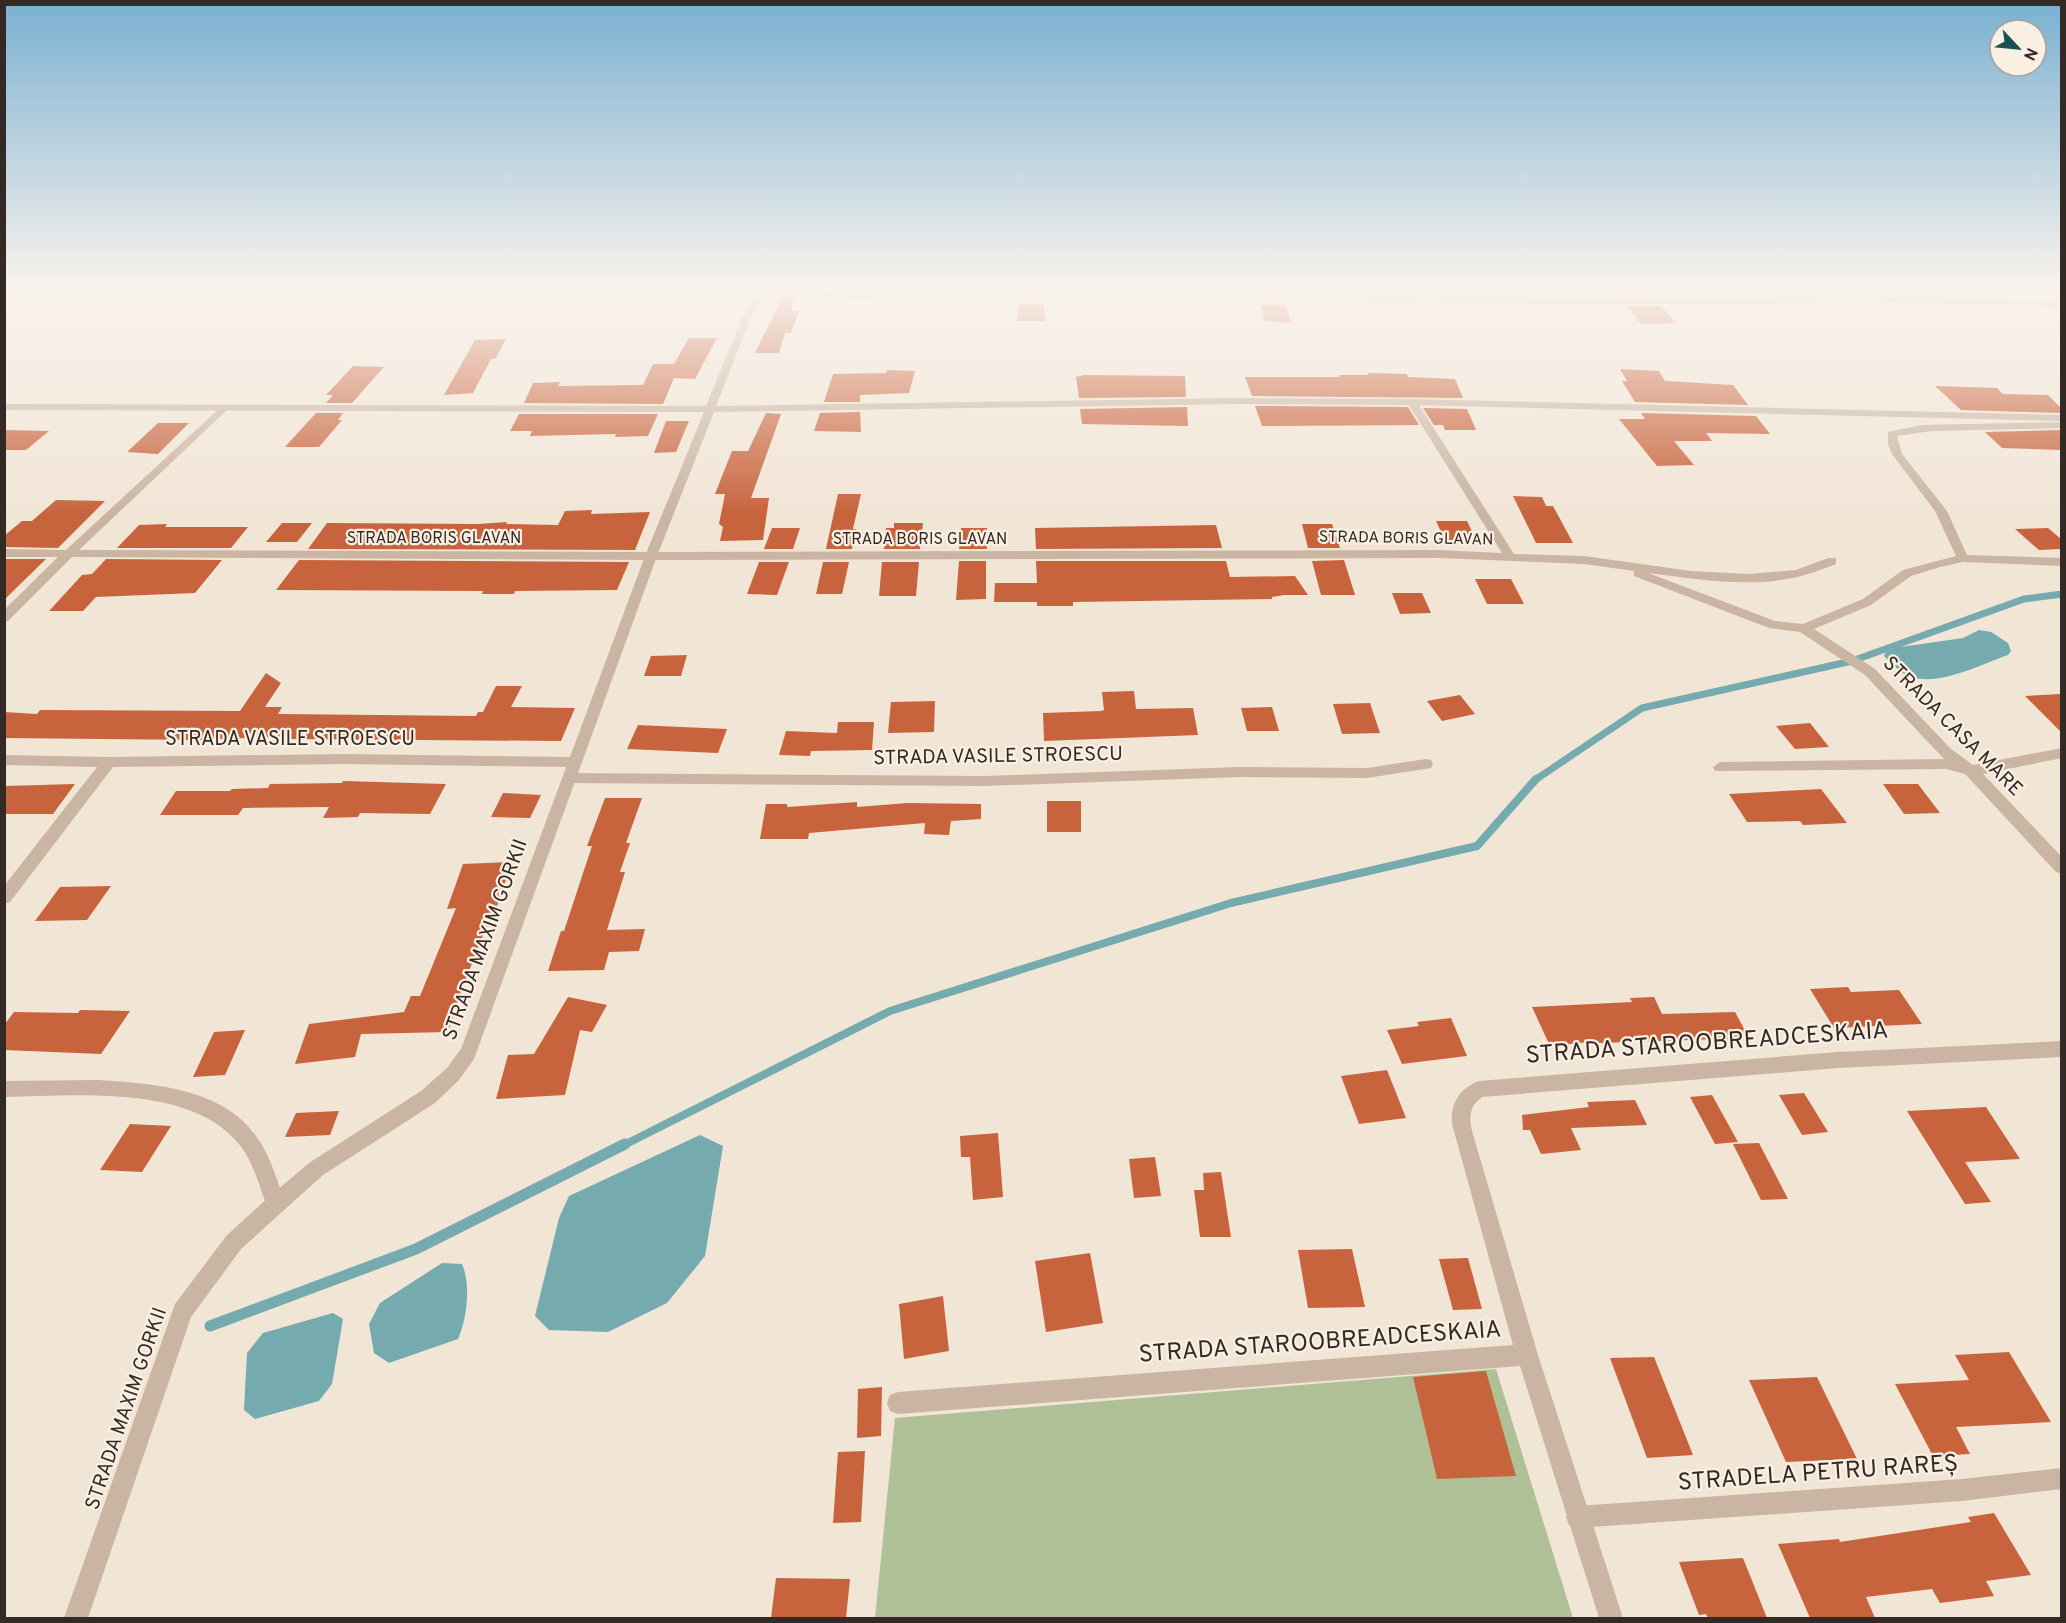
<svg xmlns="http://www.w3.org/2000/svg" width="2066" height="1623" viewBox="0 0 2066 1623" font-family="Overpass,sans-serif">
	<style>
		.green { fill: #b0c096 }
		.water { fill: #75aaae }
		.lines { fill: none; stroke-linecap: round; stroke-linejoin: round }
		.stream-far2 { stroke: #75aaae; stroke-width: 7 }
		.stream-far1 { stroke: #75aaae; stroke-width: 8 }
		.stream { stroke: #75aaae; stroke-width: 11 }
		.building { fill: #c8643d }
		.service { fill: #c9b5a2; fill-rule: evenodd }
		.minor { fill: #c9b5a2; fill-rule: evenodd }
		.tertiary { fill: #c9b5a2; fill-rule: evenodd }
		.labels { text-anchor: middle; dominant-baseline: central; stroke-width: 4.5; stroke-linejoin: round; paint-order: stroke }
		.far-street-label { font-size: 16px; fill: #332a25; stroke: #f9efe2 }
		.street-label { font-size: 20px; fill: #332a25; stroke: #f9efe2 }
		.near-street-label { font-size: 24px; fill: #332a25; stroke: #f9efe2 }
	</style>
	<rect width="100%" height="100%" fill="#f1e5d6"/>
	<!-- green -->
	<path class="green" d="M1496 1369 1573 1618H875L895 1418Z"/>
	<!-- water -->
	<g class="water">
		<path d="M1979 630 1991 632 2008 643 2011 651 2008 655C1978 665 1930 692 1901 672 1895 667 1889 661 1884 656L1887 649 1963 638Z"/>
		<path d="M700 1135 723 1146 705 1256 667 1303 608 1332 549 1330 535 1316 559 1218 569 1196Z"/>
		<path d="M442 1263 462 1264C471 1285 467 1318 458 1339L389 1363 374 1353 369 1324 380 1303Z"/>
		<path d="M333 1313 343 1319 332 1384 319 1401 255 1419 244 1410 247 1353 263 1333Z"/>
	</g>
	<g class="lines">
		<!-- stream-far2 -->
		<path class="stream-far2" d="M1535 780 1642 708 1852 661 2024 599 2062 594"/>
		<!-- stream-far1 -->
		<path class="stream-far1" d="M622 1146 890 1011 1231 903 1477 846 1536 779"/>
		<!-- stream -->
		<path class="stream" d="M210 1326 416 1249 625 1144"/>
	</g>
	<!-- building -->
	<g class="building">
		<rect x="1018" y="287" width="26" height="7"/>
		<path d="M1255 287H1279L1282 295H1257Z"/>
		<path d="M1612 287H1645L1652 295H1619Z"/>
		<path d="M783 296 794 297 791 311H799L791 333H785L779 353H755Z"/>
		<path d="M1018 304H1044L1045 321H1017Z"/>
		<path d="M1260 305H1285L1292 323 1265 321Z"/>
		<path d="M1627 306H1661L1676 323 1641 324Z"/>
		<path d="M689 338H717L695 379 674 378 663 404 524 403 533 383 560 382 558 386 643 385 653 364H674Z"/>
		<path d="M506 339 495 359H491L473 393 444 395 475 340Z"/>
		<path d="M353 366 384 367 352 403H326L333 395H326Z"/>
		<path d="M1620 369 1659 371 1665 381 1733 385 1748 405 1635 402 1622 381H1627Z"/>
		<path d="M887 370 915 371 909 393 860 395V402H824L833 374 886 373Z"/>
		<path d="M1368 373 1407 374 1408 377 1455 379 1463 398 1252 396 1245 377H1340L1339 375H1369Z"/>
		<path d="M1084 375 1185 376 1186 397 1079 398 1076 377Z"/>
		<path d="M1935 386 1997 388 2003 394 2048 395 2061 408V413L1961 410Z"/>
		<path d="M1255 406 1408 407 1419 425 1262 426Z"/>
		<path d="M1187 407 1188 426 1082 424 1080 409Z"/>
		<path d="M1423 408 1467 409 1476 430H1445L1443 425H1434Z"/>
		<path d="M860 412 861 432 814 431 820 413Z"/>
		<path d="M316 413H343L338 420H342L319 447H285Z"/>
		<path d="M766 413 781 414 751 498H769L763 540 720 541 723 527 719 524 725 494H715L732 451H748Z"/>
		<path d="M1641 413 1756 416 1770 434 1706 433 1712 441H1674L1694 465 1657 466 1619 419H1645Z"/>
		<path d="M519 414H658L648 436 615 437 616 434 530 436 532 431H510Z"/>
		<path d="M666 421H689L676 452 654 453Z"/>
		<path d="M158 423H189L158 454 127 452Z"/>
		<path d="M4 430 49 431 26 450H4Z"/>
		<path d="M2061 430V450L2002 448 1985 432Z"/>
		<path d="M838 494H861L853 529H856L852 549H826Z"/>
		<path d="M1513 496 1542 497 1546 506H1553L1573 543H1536Z"/>
		<path d="M56 500 105 501 58 548 4 547V536L22 521H32Z"/>
		<path d="M592 510 591 514 650 512 635 550 308 549 327 523 478 524 507 522 506 524 558 525 565 511Z"/>
		<path d="M1436 521H1467L1476 540H1445Z"/>
		<path d="M282 523H312L297 542H266Z"/>
		<path d="M894 523H923L920 549H884L886 528H894Z"/>
		<path d="M167 524 165 527H248L231 548H117L139 525Z"/>
		<path d="M1302 524H1332L1340 548H1308Z"/>
		<path d="M1216 525 1222 548 1036 549 1035 528Z"/>
		<path d="M772 528H800L793 549H764Z"/>
		<path d="M961 528H987V549H959Z"/>
		<path d="M2048 528 2061 539V549L2039 550 2015 529Z"/>
		<path d="M4 559H46L4 600Z"/>
		<path d="M106 559 222 560 195 593 96 597 83 611H49L82 575 92 574Z"/>
		<path d="M299 560 629 562 617 590 515 591 514 594H482L483 591 276 590Z"/>
		<path d="M1344 560 1355 595H1321L1312 561Z"/>
		<path d="M959 561H986V599L956 600Z"/>
		<path d="M1036 561H1226L1230 577 1295 576 1308 595H1284L1272 597V599L1073 602V606H1037V602H994L995 583H1037Z"/>
		<path d="M759 562H789L777 595 747 594Z"/>
		<path d="M823 562H849L842 594H816Z"/>
		<path d="M882 562H919L916 596H879Z"/>
		<path d="M1475 579H1511L1524 604H1487Z"/>
		<path d="M1392 593H1422L1431 613 1400 614Z"/>
		<path d="M687 655 681 676H644L651 656Z"/>
		<path d="M266 673 281 683 265 707H282L278 714 476 716 478 712H483L496 686H522L511 707 575 708 561 741 289 739 291 736 201 740 4 738V712L37 714 40 710 240 711Z"/>
		<path d="M1134 691 1136 709 1193 708 1198 735 1044 741 1043 713 1101 711 1104 710 1102 692Z"/>
		<path d="M2061 694V732L2025 696Z"/>
		<path d="M1460 695 1475 714 1442 721 1427 701Z"/>
		<path d="M935 701 934 732 888 733 891 702Z"/>
		<path d="M1370 703 1380 733 1342 734 1333 704Z"/>
		<path d="M1272 707 1279 731H1247L1241 708Z"/>
		<path d="M838 722H874L872 750 811 751 810 756 779 755 786 731 837 733Z"/>
		<path d="M1810 723 1829 747 1795 749 1776 726Z"/>
		<path d="M638 725 659 726 727 729 718 753 627 749Z"/>
		<path d="M343 781 446 784 430 814 360 813 358 817 323 818 329 807 243 808 238 815H160L176 791H230L232 789 268 788 270 784 342 783Z"/>
		<path d="M75 784 53 814H4V786Z"/>
		<path d="M1883 784H1918L1940 813 1904 814Z"/>
		<path d="M1821 789 1847 823 1803 825 1800 821 1747 822 1729 794Z"/>
		<path d="M503 793 541 795 530 818 491 817Z"/>
		<path d="M605 798H642L626 843H630L620 872H625L607 930 645 929 639 951 609 952 604 970 548 971 561 931H564L592 846H587Z"/>
		<rect x="1047" y="801" width="34" height="31"/>
		<path d="M857 802V807L907 803 981 804V819L951 821 949 835 924 834 925 823 809 833 808 839H760L766 804H787V807Z"/>
		<path d="M512 862 497 906H495L489 920 460 994 448 1032 361 1034 355 1057 295 1064 309 1024 404 1012 411 996H420L456 908 447 909 463 864Z"/>
		<path d="M111 886 87 920 35 921 60 887Z"/>
		<path d="M1848 987 1851 992 1899 990 1922 1024 1834 1028 1810 989Z"/>
		<path d="M568 997 607 1005 592 1032 580 1030 565 1095 496 1099 508 1055 534 1054Z"/>
		<path d="M1654 997 1662 1014 1735 1012 1749 1038 1599 1043 1598 1041 1550 1046 1532 1007 1632 1002 1630 998Z"/>
		<path d="M80 1010 130 1011 101 1054 4 1050V1025L14 1012 78 1013Z"/>
		<path d="M1451 1018 1467 1056 1402 1064 1387 1030 1419 1026 1417 1022Z"/>
		<path d="M245 1030 225 1075 193 1077 214 1032Z"/>
		<path d="M1387 1070 1406 1118 1359 1124 1341 1076Z"/>
		<path d="M1804 1093 1828 1132 1802 1135 1779 1095Z"/>
		<path d="M1712 1095 1738 1142 1715 1144 1690 1097Z"/>
		<path d="M1635 1100 1647 1125 1571 1128 1581 1150 1541 1154 1530 1130H1523L1522 1115 1589 1107 1587 1102Z"/>
		<path d="M1986 1107 2020 1159 1965 1162 1991 1202 1965 1204 1907 1111Z"/>
		<path d="M339 1111 330 1135 285 1137 296 1113Z"/>
		<path d="M130 1124 171 1126 142 1172 100 1170Z"/>
		<path d="M998 1133 1003 1197 973 1200 970 1157H961L960 1136Z"/>
		<path d="M1759 1143 1788 1199 1761 1200 1733 1144Z"/>
		<path d="M1155 1157 1161 1196 1134 1198 1129 1159Z"/>
		<path d="M1221 1172 1231 1237H1200L1194 1190H1204L1203 1173Z"/>
		<path d="M1352 1249 1365 1307 1308 1308 1298 1250Z"/>
		<path d="M1090 1253 1103 1323 1046 1332 1035 1261Z"/>
		<path d="M1468 1258 1482 1309 1453 1310 1439 1259Z"/>
		<path d="M943 1296 949 1351 904 1359 899 1304Z"/>
		<path d="M2009 1352 2051 1422 1956 1427 1970 1454 1933 1456 1895 1384 1969 1380 1955 1355Z"/>
		<path d="M1654 1357 1693 1455 1647 1458 1610 1358Z"/>
		<path d="M1486 1371 1516 1476 1437 1479 1413 1377Z"/>
		<path d="M1817 1377 1857 1459 1786 1462 1749 1380Z"/>
		<path d="M882 1387 881 1436 857 1438 858 1389Z"/>
		<path d="M865 1451 861 1522 833 1523 838 1452Z"/>
		<path d="M1994 1513 2031 1575 1986 1581 1994 1596 1940 1603 1932 1589 1866 1597 1875 1618H1810L1778 1544 1839 1539 1840 1542 1971 1522 1968 1517Z"/>
		<path d="M1743 1558 1767 1618H1708L1706 1614 1699 1615 1679 1562Z"/>
		<path d="M776 1578 850 1579 846 1618H771Z"/>
	</g>
	<g class="lines">
		<!-- service -->
		<path class="service" d="M2062 1468V1489L1962 1501 1577 1528 1569 1525 1566 1517 1569 1509 1577 1506 1962 1479Z"/>
		<!-- minor -->
		<g class="minor">
			<path d="M773 287 828 293 911 296 1765 298 1836 295 2062 300V306L1836 301 1765 304 884 301 828 298 770 292 769 290Z"/>
			<path d="M1412 399 1417 402 1514 554 1584 556 1691 571 1749 574 1796 570 1828 558H1836V564C1825 568 1813 573 1801 576 1752 589 1697 579 1648 573L1775 621 1803 624 1863 599 1903 570 1956 556 1935 511 1892 454 1888 444V432L1921 425 2062 422V428L1932 431 1897 436 1902 454 1947 511 1967 555 2062 558V566L1963 562 1940 567 1911 576 1871 605 1814 629 1875 669 1951 749 1973 765 2062 748V758L1983 774 2062 857V874L2056 872 1965 774 1946 769 1715 771 1713 767 1720 762 1944 759 1865 675 1800 632 1769 628 1634 576V571L1584 564 1438 558 651 560 72 557 8 621 4 622V610L58 557H4V549L66 550 223 405 228 408 227 410 79 550 651 552 1438 550 1502 553 1407 402Z"/>
			<path d="M344 754 575 757 582 762 575 767 344 764 113 767 10 902 4 904V886L97 767 4 765V755L109 757Z"/>
			<path d="M1426 759 1431 760 1433 764 1431 768 1367 778 1239 777 985 786 569 783 562 778 569 773 985 776 1239 767 1367 768Z"/>
			<path d="M2062 1041V1057L1838 1068 1482 1097C1469 1107 1469 1116 1472 1131L1538 1355 1623 1618H1599L1520 1366 898 1414 890 1411 887 1403 890 1395 898 1392 1513 1345 1452 1124C1450 1104 1460 1088 1479 1081L1838 1052Z"/>
			<path d="M100 1080C154 1084 222 1088 256 1136 271 1156 277 1182 286 1204L283 1211 276 1214 269 1211C260 1190 255 1166 242 1148 195 1083 75 1096 4 1097V1081Z"/>
		</g>
		<!-- tertiary -->
		<path class="tertiary" d="M770 287H780L756 305 716 406 1237 398 1412 399 2062 415V421L1412 405 1237 404 714 412 657 556 474 1059 459 1080 435 1103 323 1175 283 1211 241 1249 191 1317 88 1618H64L175 1304 227 1235 269 1197 309 1163 421 1091 447 1068 461 1049 645 556 704 412 4 410V404L706 406 748 304Z"/>
	</g>
	<!-- sky -->
	<linearGradient id="sky" x2="0" y2="1"><stop stop-color="#7ab0d1"/><stop offset="0.56" stop-color="#f9f3ed"/><stop offset="1" stop-color="#f9f3ed" stop-opacity="0"/></linearGradient>
	<rect width="2066" height="514" fill="url(#sky)"/>
	<g class="labels">
		<!-- far-street labels -->
		<g class="far-street-label">
			<text x="434" y="539">STRADA BORIS GLAVAN</text>
			<text transform="translate(1406 539) rotate(1)">STRADA BORIS GLAVAN</text>
			<text x="920" y="540">STRADA BORIS GLAVAN</text>
		</g>
		<!-- street labels -->
		<g class="street-label">
			<text transform="translate(1952 727) rotate(45)">STRADA CASA MARE</text>
			<text x="290" y="740">STRADA VASILE STROESCU</text>
			<text transform="translate(998 757) rotate(-1)">STRADA VASILE STROESCU</text>
			<text transform="translate(486 940) rotate(-70)">STRADA MAXIM GORKII</text>
			<text transform="translate(127 1409) rotate(-71)">STRADA MAXIM GORKII</text>
		</g>
		<!-- near-street labels -->
		<g class="near-street-label">
			<text transform="translate(1707 1044) rotate(-4)">STRADA STAROOBREADCESKAIA</text>
			<text transform="translate(1320 1343) rotate(-4)">STRADA STAROOBREADCESKAIA</text>
			<text transform="translate(1818 1474) rotate(-4)">STRADELA PETRU RAREȘ</text>
		</g>
	</g>
	<!-- border -->
	<rect width="2066" height="1623" fill="none" stroke="#332a25" stroke-width="12"/>
	<!-- north arrow -->
	<g transform="translate(2018 48) rotate(116)"><circle r="28" fill="#f9efe2" stroke="#aaa096" stroke-width="1.5"/>
	<path d="M0-4.5L10 22L0 15L-10 22Z" fill="#1a4f55"/>
	<text y="-9" font-size="16" font-weight="bold" text-anchor="middle" fill="#332a25">N</text>
	</g>
</svg>
